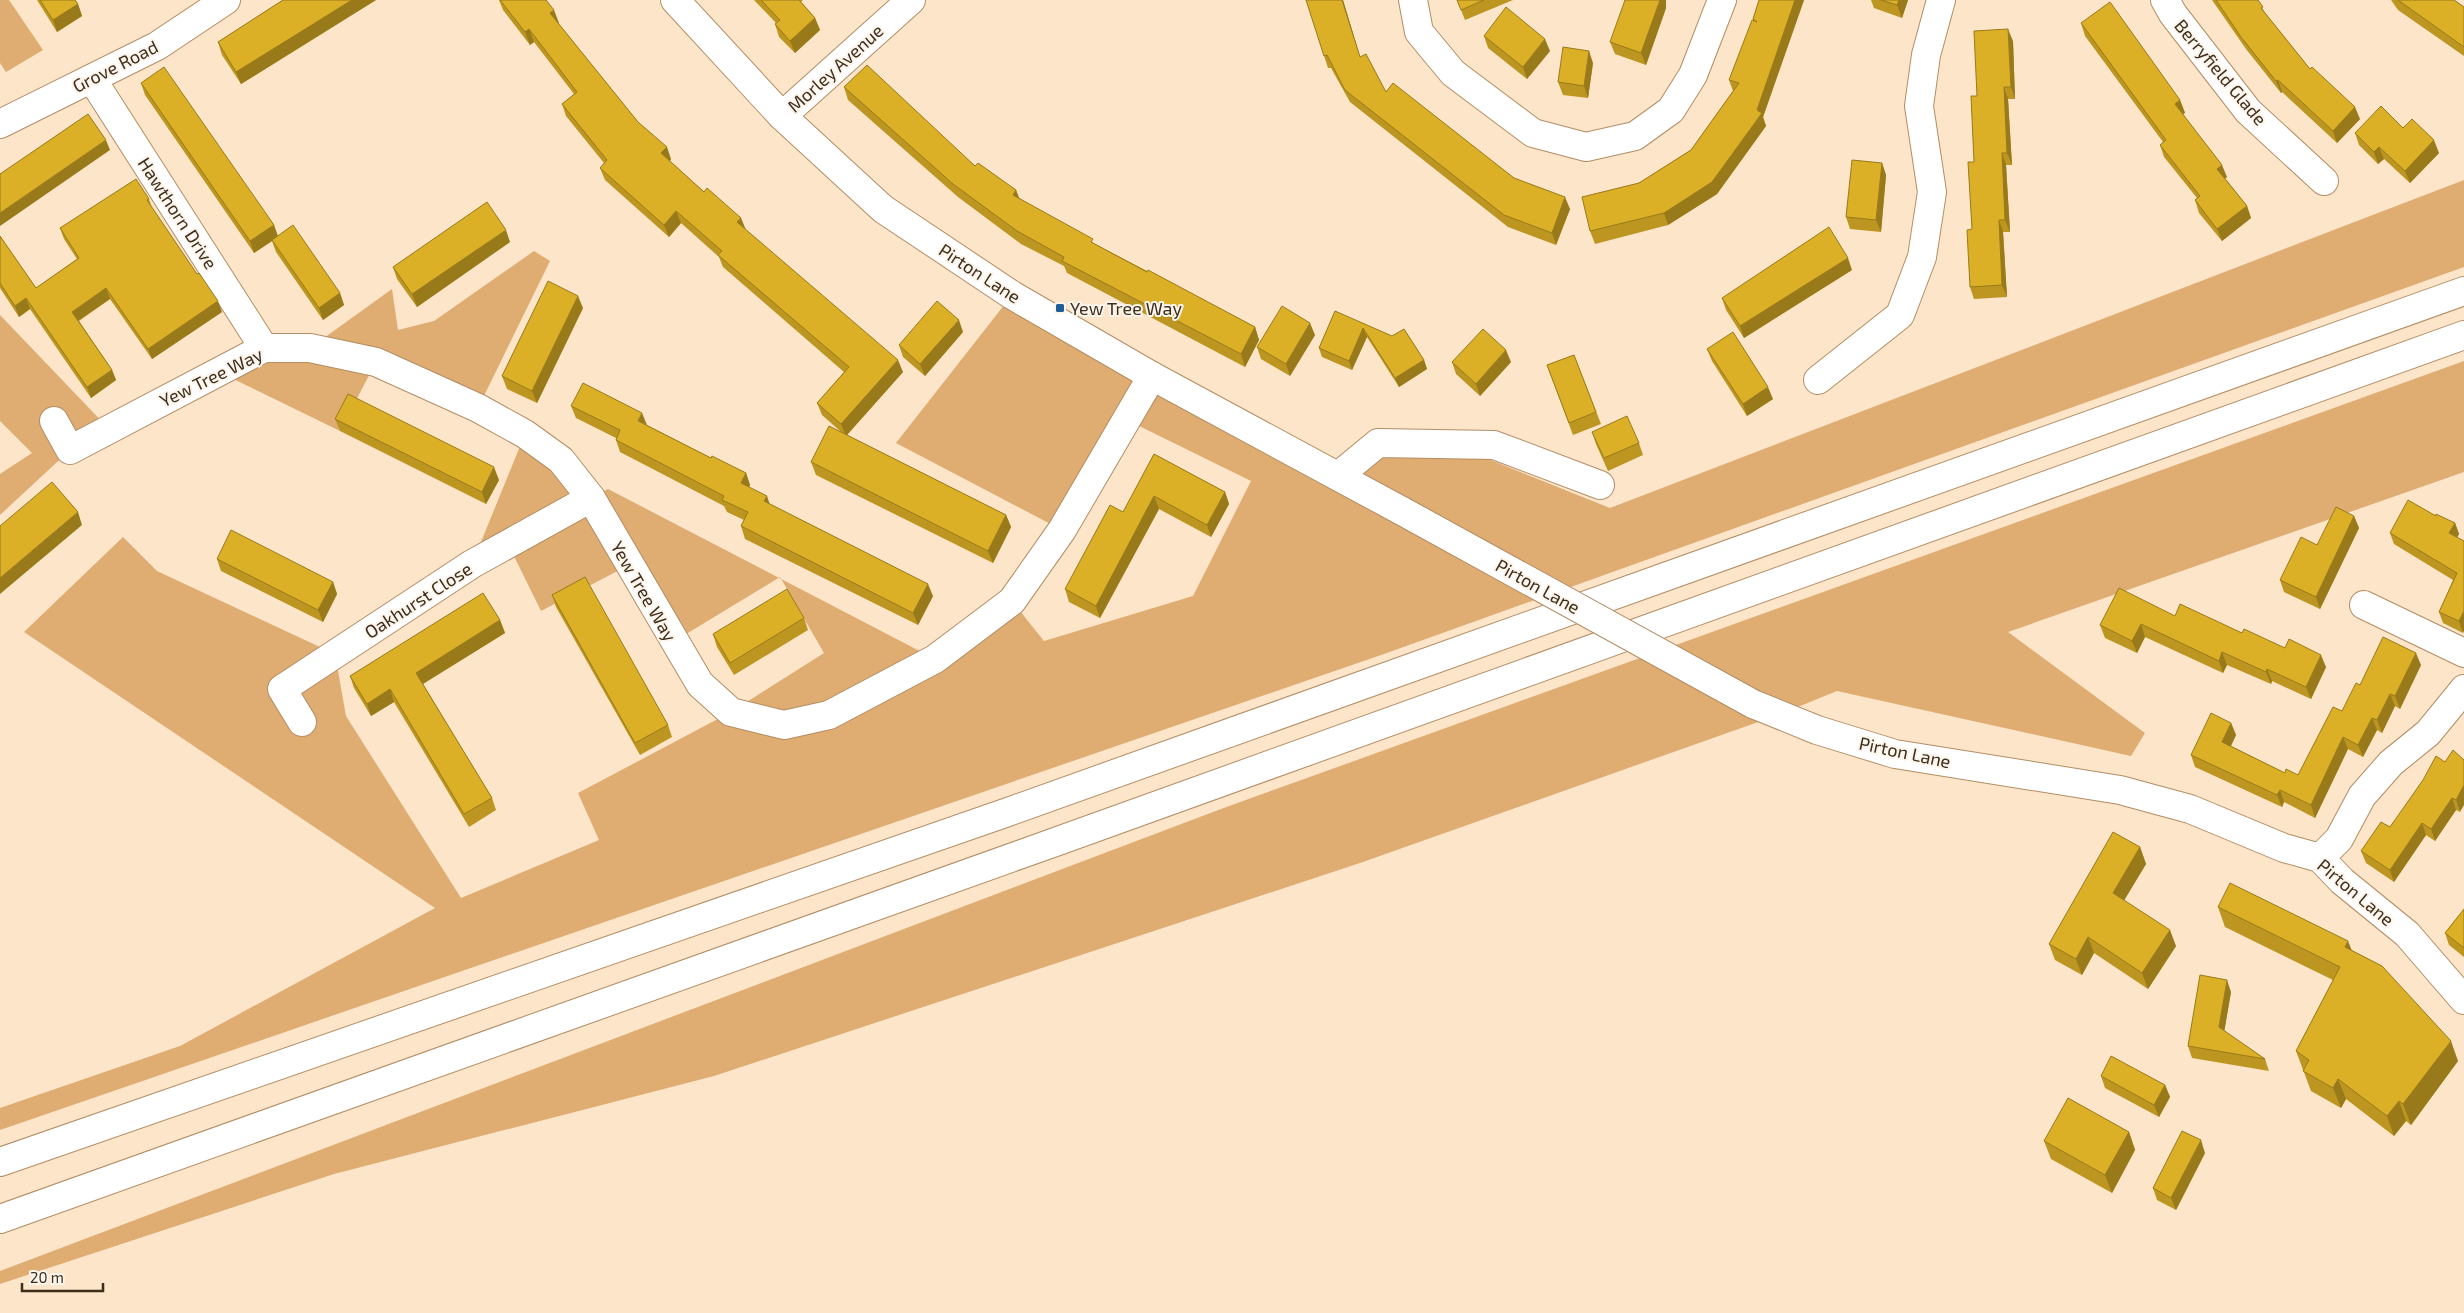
<svg xmlns="http://www.w3.org/2000/svg" width="2464" height="1313" viewBox="0 0 2464 1313" font-family="'Exo 2',sans-serif">
	<style>
		.green { fill: #dfac72 }
		.lines { fill: none; stroke-linecap: round; stroke-linejoin: round }
		.street-casing { stroke: #b38d64; stroke-width: 30 }
		.secondary-casing { stroke: #b38d64; stroke-width: 30 }
		.highway-casing { stroke: #b38d64; stroke-width: 30 }
		.street { stroke: #fff; stroke-width: 28 }
		.secondary { stroke: #fff; stroke-width: 28 }
		.highway { stroke: #fff; stroke-width: 28 }
		.secondary-bridge-casing { stroke: #b38d64; stroke-width: 30; stroke-linecap: butt }
		.secondary-bridge { stroke: #fff; stroke-width: 28 }
		.wall { fill: #bc9621 }
		.shaded-wall { fill: #997a1b }
		.building { fill: #dbaf26; stroke: #997a1b }
		.poi-dot { fill: #215e95; stroke: #fdf5ec; stroke-width: 2 }
		.labels { text-anchor: middle; dominant-baseline: central; stroke-width: 4; stroke-linejoin: round; paint-order: stroke }
		.street-label { font-size: 18px; fill: #3d2e1c; stroke: #fdf5ec }
		.poi-label { font-size: 18px; fill: #3d2e1c; stroke: #fdf5ec; text-anchor: start }
	</style>
	<rect width="100%" height="100%" fill="#fde5ca"/>
	<!-- green -->
	<g class="green">
		<path d="M0 0H9L43 50 6 72 0 63Z"/>
		<path d="M2464 180V267L1384 654 0 1130V1108L180 1046 435 908 24 632 123 537 157 571 335 654 346 716 461 898 599 840 578 793 731 712 824 653 780 577 673 642 629 565 541 611 508 544 472 564 525 434 591 498 608 489 935 659 1012 601 1044 641 1193 596 1251 481 1127 420 1062 530 896 443 1012 295 1337 476 1378 443 1488 459 1610 508Z"/>
		<path d="M534 251 550 261 478 408 376 362 340 431 217 371 310 348 392 289 398 330 434 321Z"/>
		<path d="M0 315 109 429 70 450 0 515V474L32 453 0 421Z"/>
		<path d="M2464 361V472L2008 632 2145 733 2131 756 1837 691 1778 715 1360 863 714 1076 334 1174 0 1284V1271L1221 809Z"/>
	</g>
	<g class="lines">
		<!-- street casing -->
		<g class="street-casing">
			<g id="street">
				<path d="M1413 0 1419 32 1453 73 1533 133 1586 147 1635 136 1671 110 1693 75 1722 0"/>
				<path d="M2165 0 2173 14 2248 111 2324 181"/>
				<path d="M92 79 264 348"/>
				<path d="M0 124 157 46 226 0"/>
				<path d="M1818 380 1900 315 1922 257 1932 192 1919 106 1926 55 1941 0"/>
				<path d="M54 421 70 450 264 348H310L376 362 478 408 525 434 561 460 591 498 700 684 731 712 784 725 829 715 935 659 1012 601 1062 530 1152 376"/>
				<path d="M1338 476 1378 443 1494 445 1600 485"/>
				<path d="M2364 605 2464 653"/>
				<path d="M302 722 282 689 472 564 591 498"/>
				<path d="M2320 858 2339 839 2362 796 2391 763 2428 733 2464 689"/>
			</g>
		</g>
		<!-- secondary casing -->
		<g class="secondary-casing">
			<g id="secondary">
				<path d="M675 0 782 116 883 209 1012 295 1152 376 1402 511"/>
				<path d="M782 116 911 0"/>
				<path d="M1753 704 1817 730 1895 754 2120 790 2190 809 2284 848 2320 858 2342 881 2407 934 2464 1000"/>
			</g>
		</g>
		<!-- highway casing -->
		<g class="highway-casing">
			<g id="highway">
				<path d="M0 1162 1008 812 2464 291"/>
				<path d="M0 1219 1058 841 2464 335"/>
			</g>
		</g>
		<!-- street -->
		<use href="#street" class="street"/>
		<!-- secondary -->
		<use href="#secondary" class="secondary"/>
		<!-- highway -->
		<use href="#highway" class="highway"/>
		<!-- secondary-bridge casing -->
		<g class="secondary-bridge-casing">
			<path id="secondary-bridge" d="M1402 511 1753 704"/>
		</g>
		<!-- secondary-bridge -->
		<use href="#secondary-bridge" class="secondary-bridge"/>
	</g>
	<!-- wall -->
	<g class="wall">
		<path d="M37 0H75L78 4 82 16 57 32Z"/>
		<path d="M283 0H376L241 84 222 55 218 42Z"/>
		<path d="M499 0H546L558 23 638 122 671 159 670 161 903 372 847 435 1006 515 1011 527 993 563 816 475 811 462 840 431 822 415 817 403 844 372 723 267 719 257 681 223 669 237 605 180 600 168 604 163 566 116 562 104 574 94 534 42 530 45 503 10Z"/>
		<path d="M754 0H803L801 2 815 18 820 30 795 53 779 37 775 24 776 23Z"/>
		<path d="M1306 0H1343L1360 57 1386 92 1514 178 1570 209 1556 245 1508 227 1350 102 1331 68H1328Z"/>
		<path d="M1457 0H1513L1465 20Z"/>
		<path d="M1666 0V8L1646 65 1615 54 1610 42Z"/>
		<path d="M1759 0H1804L1763 117 1766 126 1717 194 1668 225 1595 244 1590 231 1639 183 1691 150 1733 91 1729 80 1753 21V19Z"/>
		<path d="M1871 0H1908L1902 18 1874 8Z"/>
		<path d="M2212 0H2258L2265 13 2310 69 2360 119 2337 143 2282 92 2281 93 2246 49Z"/>
		<path d="M2391 0H2454L2464 7V56L2398 10Z"/>
		<path d="M2081 23 2180 100 2185 113 2183 114 2227 177 2225 178 2247 206 2251 218 2222 241 2199 213 2195 200 2197 198 2164 157 2160 145 2163 142 2085 36Z"/>
		<path d="M1484 36 1550 51 1527 79 1488 48Z"/>
		<path d="M2013 41 2015 99H2008L2012 165H2006L2010 232H2003L2007 297 1974 299 1970 287 1977 96Z"/>
		<path d="M1593 63 1588 98 1563 95 1558 82Z"/>
		<path d="M141 83 274 225 278 236 340 293 344 305 323 320 276 252 272 241 254 253 145 95Z"/>
		<path d="M844 87 1016 190 1019 198 1095 244 1255 327 1259 340 1245 367 1067 273 1064 266 1021 244 958 197 848 100Z"/>
		<path d="M2403 128 2439 153 2410 183 2384 159 2378 164 2359 145 2355 133Z"/>
		<path d="M1882 163 1886 175 1881 232 1850 229 1846 217Z"/>
		<path d="M149 199 152 208 222 312 152 359 110 299 79 321 112 370 116 380 91 398 30 309 19 317 0 288V236L36 288 77 259 64 239 60 228Z"/>
		<path d="M510 242 417 307 397 279 393 267Z"/>
		<path d="M1852 270 1744 338 1726 310 1722 298Z"/>
		<path d="M583 308 537 403 507 389 502 376Z"/>
		<path d="M1335 311 1424 360 1427 369 1399 387 1367 337 1352 370 1322 357 1319 348Z"/>
		<path d="M963 332 925 376 903 357 899 345Z"/>
		<path d="M1315 335 1290 376 1261 359 1257 347Z"/>
		<path d="M1707 349 1773 399 1747 416 1712 361Z"/>
		<path d="M1574 355 1601 424 1573 435 1547 365Z"/>
		<path d="M1452 362H1511L1480 396 1456 374Z"/>
		<path d="M571 406 647 425 711 458 746 473 750 485 749 487 770 504 933 596 918 625 745 539 741 526 744 520 727 512 724 506 620 452 616 440V438L576 418Z"/>
		<path d="M335 419 499 480 486 504 340 431Z"/>
		<path d="M1592 432 1639 443 1643 455 1608 471 1596 444Z"/>
		<path d="M1154 454 1225 492 1229 504 1211 537 1159 509 1100 618 1069 602 1065 589 1123 512Z"/>
		<path d="M2354 516 2359 528 2320 609 2284 592 2280 580 2317 545Z"/>
		<path d="M2436 516 2455 523 2459 534 2457 537 2463 633 2443 623 2439 612 2453 580 2394 544 2390 533Z"/>
		<path d="M217 559 333 582 337 594 323 622 221 571Z"/>
		<path d="M552 595 668 725 672 737 640 755 556 607Z"/>
		<path d="M2175 616 2242 633 2326 667 2311 699 2272 681 2271 684 2227 665 2223 673 2145 637 2137 653 2105 638 2100 625Z"/>
		<path d="M804 618 808 630 734 675 717 647 713 634Z"/>
		<path d="M500 620 505 633 423 684 492 798 496 810 469 827 394 702 371 716 354 688 350 676Z"/>
		<path d="M2421 665 2400 709 2395 706 2382 733 2377 730 2363 757 2348 749 2315 818 2284 802 2282 807 2195 767 2191 755 2231 723 2236 735 2231 746 2285 773 2298 775 2360 685Z"/>
		<path d="M2445 762 2460 812 2456 810 2435 841 2426 835 2394 882 2366 863 2361 851 2390 827Z"/>
		<path d="M2140 847 2146 864 2124 900 2176 946 2148 989 2094 953 2082 975 2055 960 2049 944Z"/>
		<path d="M2218 907 2352 950 2458 1061 2411 1125 2406 1121 2394 1136 2346 1099 2341 1108 2311 1091 2296 1051 2333 980 2225 927Z"/>
		<path d="M2464 909V957L2449 945 2445 933Z"/>
		<path d="M2231 992 2224 1031 2265 1059 2269 1071 2192 1058 2188 1046Z"/>
		<path d="M2101 1076 2165 1085 2170 1097 2159 1117 2105 1088Z"/>
		<path d="M2129 1132 2135 1150 2112 1193 2051 1159 2044 1141Z"/>
		<path d="M2205 1153 2176 1210 2157 1200 2153 1188Z"/>
	</g>
	<!-- shaded-wall -->
	<g class="shaded-wall">
		<path d="M352 0H376L241 84 236 72Z"/>
		<path d="M1342 0H1343L1364 70 1360 57Z"/>
		<path d="M1660 0H1666V8L1646 65 1641 53Z"/>
		<path d="M1795 0H1804L1763 117 1766 126 1717 194 1668 225 1664 213 1757 110Z"/>
		<path d="M1899 0H1908L1902 18 1897 5Z"/>
		<path d="M78 4 82 16 57 32 53 20Z"/>
		<path d="M554 10 559 23 555 25 550 13Z"/>
		<path d="M815 18 820 30 795 53 790 41Z"/>
		<path d="M529 29 534 42 530 45 525 32Z"/>
		<path d="M2008 29 2013 41 2015 99 2011 87Z"/>
		<path d="M1545 39 1550 51 1527 79 1523 67Z"/>
		<path d="M1589 51 1593 63 1588 98 1584 86Z"/>
		<path d="M2278 80 2282 92 2281 93 2276 81Z"/>
		<path d="M2004 87 2008 99 2012 165 2007 153Z"/>
		<path d="M2180 100 2185 113 2179 116 2175 104Z"/>
		<path d="M2355 107 2360 119 2337 143 2333 131Z"/>
		<path d="M106 140 110 150 0 226V213Z"/>
		<path d="M2434 140 2439 153 2410 183 2405 171Z"/>
		<path d="M667 147 671 159 666 166 661 153Z"/>
		<path d="M2379 147 2384 159 2378 164 2374 152Z"/>
		<path d="M2002 153 2006 165 2010 232 2005 220Z"/>
		<path d="M1882 163 1886 175 1881 232 1876 220Z"/>
		<path d="M2222 165 2227 177 2222 181 2217 169Z"/>
		<path d="M1016 190 1021 203 1013 195Z"/>
		<path d="M1565 197 1570 209 1556 245 1552 233Z"/>
		<path d="M2247 206 2251 218 2222 241 2217 229Z"/>
		<path d="M676 211 681 223 669 237 664 225Z"/>
		<path d="M741 218 746 230 737 222Z"/>
		<path d="M1999 220 2003 232 2007 297 2002 285Z"/>
		<path d="M274 225 278 237 254 253 250 241Z"/>
		<path d="M506 230 510 242 417 307 412 294Z"/>
		<path d="M1848 258 1852 270 1744 338 1740 326Z"/>
		<path d="M106 288 110 299 76 322 72 312Z"/>
		<path d="M340 293 344 305 323 320 319 308Z"/>
		<path d="M578 296 583 308 537 403 532 391Z"/>
		<path d="M26 298 30 309 19 317 15 306Z"/>
		<path d="M218 301 222 312 152 359 148 349Z"/>
		<path d="M959 320 963 332 925 376 920 364Z"/>
		<path d="M1310 323 1315 335 1290 376 1286 364Z"/>
		<path d="M1255 327 1259 340 1245 367 1241 354Z"/>
		<path d="M1363 328 1367 337 1352 370 1349 361Z"/>
		<path d="M1506 350 1511 362 1480 396 1476 384Z"/>
		<path d="M898 360 903 372 846 436 841 424Z"/>
		<path d="M1424 360 1427 369 1399 387 1395 378Z"/>
		<path d="M112 370 116 380 91 398 87 387Z"/>
		<path d="M1768 387 1773 399 1747 416 1743 404Z"/>
		<path d="M642 413 647 425 638 421Z"/>
		<path d="M494 467 499 480 486 504 482 492Z"/>
		<path d="M746 473 750 485 745 495 741 483Z"/>
		<path d="M1225 492 1229 504 1211 537 1207 525Z"/>
		<path d="M767 496 771 508 764 501Z"/>
		<path d="M1154 496 1159 509 1100 618 1096 606Z"/>
		<path d="M78 512 82 525 0 594V578Z"/>
		<path d="M1006 515 1011 527 993 563 988 551Z"/>
		<path d="M2354 516 2359 528 2320 609 2316 597Z"/>
		<path d="M2455 523 2459 534 2453 545 2449 533Z"/>
		<path d="M333 582 337 594 323 622 318 610Z"/>
		<path d="M928 584 933 596 918 625 913 613Z"/>
		<path d="M2464 611V631L2463 633 2459 621Z"/>
		<path d="M500 620 505 633 421 685 416 673Z"/>
		<path d="M2141 624 2145 637 2137 653 2132 641Z"/>
		<path d="M2222 652 2227 665 2223 673 2219 661Z"/>
		<path d="M2416 653 2421 665 2400 709 2395 696Z"/>
		<path d="M2321 655 2326 667 2311 699 2306 687Z"/>
		<path d="M2267 669 2272 681 2271 684 2266 672Z"/>
		<path d="M390 689 394 702 371 716 367 704Z"/>
		<path d="M2390 694 2395 706 2382 733 2377 720Z"/>
		<path d="M2372 718 2377 730 2363 757 2358 745Z"/>
		<path d="M2231 723 2236 735 2227 754 2222 742Z"/>
		<path d="M2343 737 2348 749 2315 818 2311 805Z"/>
		<path d="M2464 785V805L2460 812 2456 800Z"/>
		<path d="M2280 790 2284 802 2282 807 2277 795Z"/>
		<path d="M2452 798 2456 810 2435 841 2431 829Z"/>
		<path d="M2422 823 2426 835 2394 882 2390 870Z"/>
		<path d="M2140 847 2146 864 2119 909 2113 893Z"/>
		<path d="M2170 930 2176 946 2148 989 2142 973Z"/>
		<path d="M2088 937 2094 953 2082 975 2076 959Z"/>
		<path d="M2348 941 2356 961 2345 947Z"/>
		<path d="M2227 980 2231 992 2223 1039 2219 1027Z"/>
		<path d="M2451 1041 2458 1061 2411 1125 2403 1104Z"/>
		<path d="M2338 1079 2346 1099 2341 1108 2333 1088Z"/>
		<path d="M2165 1085 2170 1097 2159 1117 2154 1105Z"/>
		<path d="M2399 1101 2406 1121 2394 1136 2387 1116Z"/>
		<path d="M2129 1132 2135 1150 2112 1193 2105 1175Z"/>
		<path d="M2201 1140 2205 1153 2176 1210 2171 1198Z"/>
	</g>
	<!-- building -->
	<g class="building">
		<path d="M40 0H75L78 4 53 20Z"/>
		<path d="M283 0H352L236 72 218 42Z"/>
		<path d="M500 0H546L554 10 550 13 638 122 667 147 661 153 704 192 707 188 741 218 737 222 898 360 841 424 817 403 849 367 718 255 722 251 676 211 664 225 600 168 607 160 562 104 577 92 529 29 525 32Z"/>
		<path d="M761 0H799L815 18 790 41 775 24 780 20Z"/>
		<path d="M1306 0H1342L1360 57 1366 54 1386 92 1393 83 1514 178 1565 197 1552 233 1504 215 1345 90 1327 55 1324 56Z"/>
		<path d="M1457 0H1484L1461 10Z"/>
		<path d="M1625 0H1660L1641 53 1610 42Z"/>
		<path d="M1759 0H1795L1757 110 1762 113 1712 182 1664 213 1590 231 1582 197 1639 183 1691 150 1739 83 1729 80 1752 20 1757 22 1753 19Z"/>
		<path d="M1881 0H1899L1897 5Z"/>
		<path d="M2216 0H2258L2263 7 2261 8 2310 69 2312 67 2355 107 2333 131 2278 80 2276 81 2241 37Z"/>
		<path d="M2398 0H2454L2464 7V47Z"/>
		<path d="M2110 2 2180 100 2175 104 2222 165 2217 169 2247 206 2217 229 2195 200 2200 196 2160 145 2166 140 2081 23Z"/>
		<path d="M1506 7 1545 39 1523 67 1484 36Z"/>
		<path d="M2008 29 2011 87H2004L2007 153H2002L2005 220H1999L2002 285 1970 287 1967 230 1972 229 1968 162H1974L1971 96H1977L1974 31Z"/>
		<path d="M1563 47 1589 51 1584 86 1558 82Z"/>
		<path d="M867 65 975 166 978 163 1016 190 1013 195 1093 239 1091 242 1147 272 1148 270 1255 327 1241 354 1062 261 1064 257 1017 231 953 184 844 87Z"/>
		<path d="M164 67 274 225 250 241 141 83Z"/>
		<path d="M2381 106 2403 128 2412 119 2434 140 2405 171 2379 147 2374 152 2355 133Z"/>
		<path d="M88 114 106 140 0 213V174Z"/>
		<path d="M1852 160 1882 163 1876 220 1846 217Z"/>
		<path d="M136 179 149 199 147 200 197 274 199 273 218 301 148 349 106 288 72 312 112 370 87 387 26 298 15 306 0 283V236L36 288 79 258 60 228Z"/>
		<path d="M487 202 506 230 412 294 393 267Z"/>
		<path d="M293 225 340 293 319 308 272 240Z"/>
		<path d="M1829 227 1848 258 1740 326 1722 298Z"/>
		<path d="M548 281 578 296 532 391 502 376Z"/>
		<path d="M937 301 959 320 920 364 899 345Z"/>
		<path d="M1282 306 1310 323 1286 364 1257 347Z"/>
		<path d="M1335 311 1392 336 1404 329 1424 360 1395 378 1363 328 1349 361 1319 348Z"/>
		<path d="M1483 329 1506 350 1476 384 1452 362Z"/>
		<path d="M1733 332 1768 387 1743 404 1707 349Z"/>
		<path d="M1574 355 1596 412 1569 423 1547 365Z"/>
		<path d="M583 383 642 413 638 421 711 458 712 456 746 473 741 483 767 496 764 501 928 584 913 613 741 526 748 512 722 500 724 496 616 440 620 430 571 406Z"/>
		<path d="M348 394 494 467 482 492 335 419Z"/>
		<path d="M1627 416 1639 443 1604 458 1592 432Z"/>
		<path d="M829 426 1006 515 988 551 811 462Z"/>
		<path d="M1154 454 1225 492 1207 525 1154 496 1096 606 1065 589 1110 505 1123 512Z"/>
		<path d="M52 482 78 512 0 578V526Z"/>
		<path d="M2408 500 2436 516V514L2455 523 2449 533 2464 541V611L2459 621 2439 612 2457 573 2390 533Z"/>
		<path d="M2336 507 2354 516 2316 597 2280 580 2301 537 2317 545Z"/>
		<path d="M231 530 333 582 318 610 217 559Z"/>
		<path d="M585 577 668 725 635 743 552 595Z"/>
		<path d="M2119 588 2175 616 2180 604 2242 633 2244 629 2285 648 2289 639 2321 655 2306 687 2267 669 2266 672 2222 652 2219 661 2141 624 2132 641 2100 625Z"/>
		<path d="M787 589 804 618 730 663 713 634Z"/>
		<path d="M483 593 500 620 416 673 492 798 464 814 390 689 367 704 350 676Z"/>
		<path d="M2383 637 2416 653 2395 696 2390 694 2377 720 2372 718 2358 745 2343 737 2311 805 2280 790 2277 795 2191 755 2211 713 2231 723 2222 742 2285 773 2286 769 2298 775 2333 707 2342 711 2356 683 2360 685Z"/>
		<path d="M2453 750 2464 760V785L2456 800 2452 798 2431 829 2422 823 2390 870 2361 851 2381 822 2390 827 2423 780 2436 756 2445 762Z"/>
		<path d="M2113 832 2140 847 2113 893 2170 930 2142 973 2088 937 2076 959 2049 944Z"/>
		<path d="M2230 883 2348 941 2345 947 2382 966 2451 1041 2403 1104 2399 1101 2387 1116 2338 1079 2333 1088 2303 1071 2309 1060 2296 1051 2340 967 2218 907Z"/>
		<path d="M2464 909V948L2445 933Z"/>
		<path d="M2200 975 2227 980 2219 1027 2265 1059 2188 1046Z"/>
		<path d="M2111 1056 2165 1085 2154 1105 2101 1076Z"/>
		<path d="M2068 1098 2129 1132 2105 1175 2044 1141Z"/>
		<path d="M2182 1131 2201 1140 2171 1198 2153 1188Z"/>
	</g>
	<!-- markers -->
	<rect class="poi-dot" x="1055" y="303" width="10" height="10" rx="2.5"/>
	<g class="labels">
		<!-- street labels -->
		<g class="street-label">
			<text transform="translate(115 66) rotate(-27)">Grove Road</text>
			<text transform="translate(835 68) rotate(-42)">Morley Avenue</text>
			<text transform="translate(2221 72) rotate(50)">Berryfield Glade</text>
			<text transform="translate(178 213) rotate(57)">Hawthorn Drive</text>
			<text transform="translate(980 273) rotate(33)">Pirton Lane</text>
			<text transform="translate(211 377) rotate(-26)">Yew Tree Way</text>
			<text transform="translate(1538 586) rotate(29)">Pirton Lane</text>
			<text transform="translate(644 591) rotate(60)">Yew Tree Way</text>
			<text transform="translate(418 600) rotate(-33)">Oakhurst Close</text>
			<text transform="translate(1905 752) rotate(12)">Pirton Lane</text>
			<text transform="translate(2356 892) rotate(40)">Pirton Lane</text>
		</g>
		<!-- poi labels -->
		<g class="poi-label">
			<text x="1070" y="308">Yew Tree Way</text>
		</g>
	</g>
	<!-- scale -->
	<path d="M22 1283v8h81v-8" fill="none" stroke="#3d2e1c" stroke-width="2.5"/>
	<text x="30" y="1283" font-size="15" fill="#3d2e1c" stroke="#fdf5ec" stroke-width="4" paint-order="stroke">20 m</text>
</svg>
